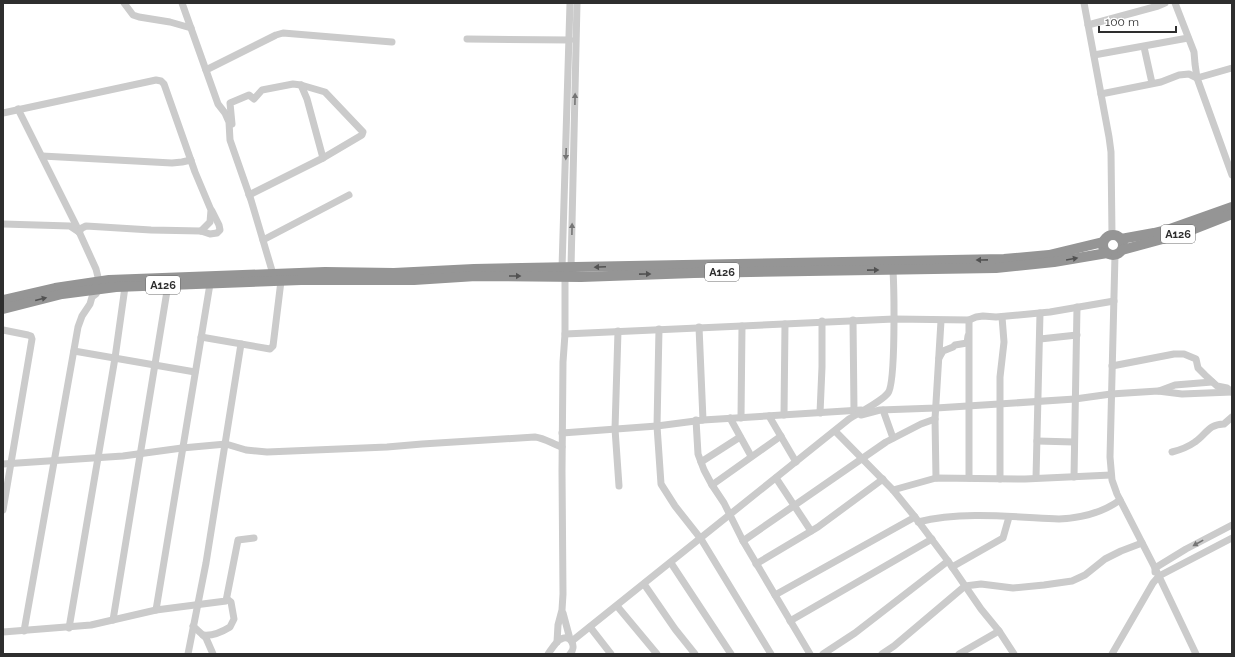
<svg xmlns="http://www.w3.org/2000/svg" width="1235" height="657" viewBox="0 0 1235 657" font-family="Raleway,sans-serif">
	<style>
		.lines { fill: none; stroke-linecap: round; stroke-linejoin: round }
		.minor { stroke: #cbcbcb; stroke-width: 7 }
		.highway { stroke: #959595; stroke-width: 10 }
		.oneway { fill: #757575 }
		.oneway2 { fill: #525252 }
		.labels { text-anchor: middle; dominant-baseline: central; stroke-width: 4; stroke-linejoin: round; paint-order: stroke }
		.shield { fill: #fff; stroke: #6d6d6d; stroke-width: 1 }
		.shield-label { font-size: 11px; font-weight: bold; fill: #2e2e2e }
	</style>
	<rect width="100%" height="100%" fill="#fff"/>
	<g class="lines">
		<!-- minor -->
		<g class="minor">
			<path d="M124 3 133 15 139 17 170 22 191 28"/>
			<path d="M182 3 218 104 225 113 229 122 230 140 251 200 273 274"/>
			<path d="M1084 3 1109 137 1111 152 1112 235"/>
			<path d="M1175 3 1194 52 1195 64 1197 78 1232 175"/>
			<path d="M1088 25 1158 6 1165 3"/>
			<path d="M467 39 570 40"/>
			<path d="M1144 47 1152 83"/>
			<path d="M1094 55 1188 38"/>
			<path d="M206 70 276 35 283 33 392 42"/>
			<path d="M1101 94 1161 82 1179 75 1189 74 1197 78 1232 68"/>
			<path d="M18 109 76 225 96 269 99 281V289L96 294 92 297 90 304 82 316 78 327 24 631"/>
			<path d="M3 113 156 80 161 81 164 84 195 172 211 210 210 222 201 231"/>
			<path d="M232 124 230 103 249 95 254 99 262 90 293 84 301 85 325 92 363 132 362 135 323 158"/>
			<path d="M42 156 172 163 182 162 191 160"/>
			<path d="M249 195 323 158 307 99 301 85"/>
			<path d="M3 224 70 226 79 232"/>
			<path d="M79 232 82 228 86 226 151 230 201 231 210 234 217 233 220 230 219 225 212 211"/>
			<path d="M263 240 349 195"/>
			<path d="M1115 255 1110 457 1112 480 1117 494 1155 568 1196 654"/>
			<path d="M562 268 570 3"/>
			<path d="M571 268 577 3"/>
			<path d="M853 320 854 411"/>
			<path d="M699 327 703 420"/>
			<path d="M659 329 657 426 661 484 675 506 701 539 771 654"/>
			<path d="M3 330 28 335 31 336 32 339 3 510"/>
			<path d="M618 331 615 429 619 486"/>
			<path d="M565 334 894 319 969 320 976 317 983 316 996 317 1050 312 1114 301"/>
			<path d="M201 337 270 349 273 346 281 281"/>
			<path d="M1040 339 1077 335"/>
			<path d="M74 351 195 372"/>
			<path d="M939 358 943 351 953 347 955 345 967 343 968 336"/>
			<path d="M1112 366 1174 354H1184L1196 359 1198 368 1205 375 1217 386 1227 388 1232 392"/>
			<path d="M1159 391 1175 385 1212 382"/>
			<path d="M883 410 893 438"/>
			<path d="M820 413 822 367V321"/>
			<path d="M784 415 785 324"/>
			<path d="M861 415 880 410 936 408 999 404 1075 399 1111 394 1158 391 1182 394 1232 392"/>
			<path d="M769 416 796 462"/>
			<path d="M730 418 751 456"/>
			<path d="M741 418 742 326"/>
			<path d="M696 420 698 454 704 470 712 485 724 503 743 541 810 654"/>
			<path d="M835 431 893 490 915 517 948 561 981 609 999 631 1014 654"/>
			<path d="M562 433 657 426 703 420 861 410"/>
			<path d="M1037 441 1074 442"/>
			<path d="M1172 452C1180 450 1188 447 1195 442 1206 435 1208 424 1224 424L1232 417"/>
			<path d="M701 462 740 437"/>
			<path d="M3 464 123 456 182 448 226 444 246 450 267 452 387 447 422 444 535 437C544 438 553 444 562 447"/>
			<path d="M1074 477 1077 307"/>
			<path d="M776 478 811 531"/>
			<path d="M936 478 935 419 941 321"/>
			<path d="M969 478V320"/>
			<path d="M1036 478 1040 313"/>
			<path d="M1000 479V377L1004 342 1002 317"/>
			<path d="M712 485 781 436"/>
			<path d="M893 490 936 478 1025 479 1111 475"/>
			<path d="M918 522C962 511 1014 517 1059 519 1081 518 1102 513 1120 500"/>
			<path d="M743 541 886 442 921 424 935 419"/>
			<path d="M671 563 731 654"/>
			<path d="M756 564 818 527 883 479"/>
			<path d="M952 567 1003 538 1009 517"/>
			<path d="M1155 572V568L1186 549 1232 525"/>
			<path d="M644 584 675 629 695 654"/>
			<path d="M775 595 915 517"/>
			<path d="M617 606 657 654"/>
			<path d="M156 610 210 284"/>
			<path d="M563 613 570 639"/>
			<path d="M113 620 168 285"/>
			<path d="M790 621 932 539"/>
			<path d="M193 626 206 638 213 654"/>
			<path d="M590 627 611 654"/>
			<path d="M69 628 115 358 125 287"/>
			<path d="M3 632 91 625 156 610 226 601 238 540 254 538"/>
			<path d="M203 635C212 636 222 632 230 627L234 619 231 602 227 599"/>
			<path d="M572 641 849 419C860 412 881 402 888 393 896 383 894 288 893 270"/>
			<path d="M557 642 558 625 562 610 563 594 562 471 563 362 565 334V277"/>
			<path d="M188 654 206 563 241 344"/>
			<path d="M548 654C551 650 557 640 561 639 571 634 577 647 570 654"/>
			<path d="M823 654 855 633 948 561"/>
			<path d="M882 654 894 646 965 586 981 584 1013 588 1044 585 1072 581 1085 575 1105 559 1121 551 1142 543"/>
			<path d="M959 654 999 631"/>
			<path d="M1112 654 1153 583 1159 576 1232 538"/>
		</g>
		<!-- highway -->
		<g class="highway">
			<circle cx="1113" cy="245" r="10"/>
			<path d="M1121 239 1154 233 1170 229 1232 207"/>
			<path d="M1122 250 1181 234 1232 214"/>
			<path d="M3 300 55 288 109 280 325 272 394 273 474 269 1004 259 1049 255 1103 242"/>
			<path d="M3 309 62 294 116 287 301 280H414L476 276 581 277 694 273 996 268 1054 262 1107 253"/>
		</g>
	</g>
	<!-- one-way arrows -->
	<defs><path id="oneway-solid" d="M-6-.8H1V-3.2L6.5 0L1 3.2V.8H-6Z"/></defs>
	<g class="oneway">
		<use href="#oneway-solid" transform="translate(575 99) rotate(-89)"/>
		<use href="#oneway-solid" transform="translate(566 154) rotate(92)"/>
		<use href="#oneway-solid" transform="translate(572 229) rotate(-89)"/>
		<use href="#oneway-solid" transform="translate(1198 543) rotate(151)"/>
	</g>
	<g class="oneway2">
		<use href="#oneway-solid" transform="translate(1072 259) rotate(-10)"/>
		<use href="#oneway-solid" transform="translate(982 260) rotate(179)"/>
		<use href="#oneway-solid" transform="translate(600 267) rotate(178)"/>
		<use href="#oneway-solid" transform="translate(873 270) rotate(-1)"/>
		<use href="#oneway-solid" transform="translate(645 274) rotate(-1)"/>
		<use href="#oneway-solid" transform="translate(515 276)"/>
		<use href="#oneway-solid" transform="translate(41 299) rotate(-14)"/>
	</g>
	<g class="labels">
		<!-- shield labels -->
		<g class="shield">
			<rect x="1161" y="225" width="34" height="18" rx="3"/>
			<rect x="705" y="263" width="34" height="18" rx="3"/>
			<rect x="146" y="276" width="34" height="18" rx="3"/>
		</g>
		<g class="shield-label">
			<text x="1178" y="234">A126</text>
			<text x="722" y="272">A126</text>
			<text x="163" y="285">A126</text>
		</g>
	</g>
	<!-- border -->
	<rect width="1235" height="657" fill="none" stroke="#2e2e2e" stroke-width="8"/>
	<!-- scale -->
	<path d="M1099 26v6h77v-6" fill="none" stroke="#2e2e2e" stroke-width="2"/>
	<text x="1105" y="26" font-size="12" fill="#2e2e2e" stroke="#ffffff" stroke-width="3" paint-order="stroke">100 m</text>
</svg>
